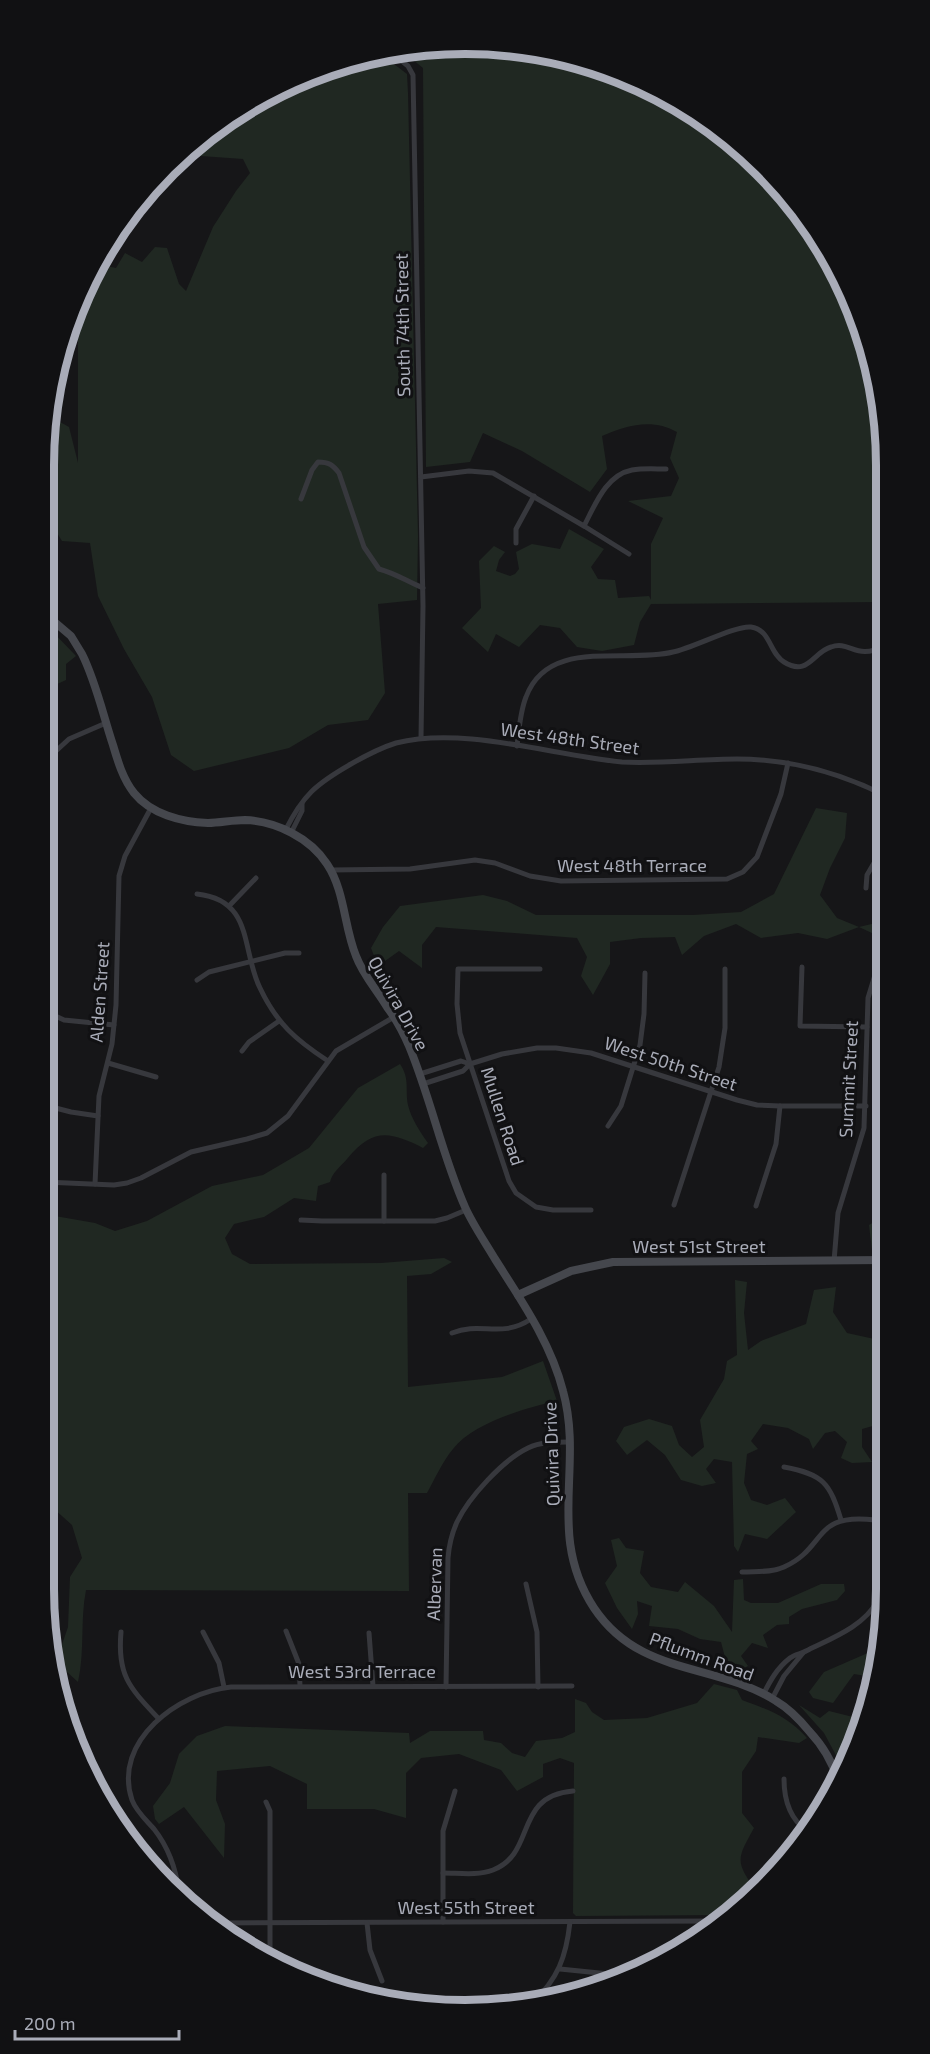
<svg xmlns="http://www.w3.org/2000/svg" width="930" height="2054" viewBox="0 0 930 2054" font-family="'Exo 2',sans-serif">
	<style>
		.green { fill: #202822 }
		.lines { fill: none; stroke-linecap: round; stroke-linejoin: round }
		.street { stroke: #37383d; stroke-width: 5 }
		.secondary { stroke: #45474d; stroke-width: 8 }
		.labels { text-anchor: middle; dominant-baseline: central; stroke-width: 6; stroke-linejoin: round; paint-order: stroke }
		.street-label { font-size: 18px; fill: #a9acb8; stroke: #111113 }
		.rim { fill: none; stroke: #a9acb8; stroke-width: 8 }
	</style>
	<rect width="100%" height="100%" fill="#161618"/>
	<!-- green -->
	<g class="green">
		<path d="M438 44 520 47 601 66 699 115 782 187 843 279 883 410V602L651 604 640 622 634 645 602 651 577 647 560 628 540 625 519 647 496 634 488 652 462 628 481 608 479 561 494 546 505 552 499 560 496 571 510 576 515 574 519 569 516 552 532 544 560 549 569 529 604 549 591 567 598 579 615 580 618 598 649 596 651 600V544L663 518 628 501 671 496 679 478 670 458 677 432C653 418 626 425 602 436L607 469 590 492 522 451 483 433 470 462 426 467 423 68 401 50Z"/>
		<path d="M381 54 407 74 408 93 418 536 417 600 378 604 385 693 368 720 328 725 289 748 194 771 171 755 152 697 124 649 98 596 90 543 62 541 46 515H44V465L51 417 69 427 78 463V303L96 264 116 268 125 253 142 262 155 247 167 248 179 284 186 291 213 227 236 191 250 173 243 159 187 155 189 149 209 130 279 87 356 58Z"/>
		<path d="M44 629H50L76 656 66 664V680L44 690Z"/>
		<path d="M816 808 847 813 845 838 830 868 820 895 837 918 859 927 884 921V934H874L859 927 827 939 798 933 761 938 736 924 704 936 682 955 675 937 641 938 610 942V964L593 995 581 976 587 957 577 938 436 927 422 945V968L399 951 378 966 371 948 383 927 400 906 483 895 507 901 536 915H693L741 912 774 894Z"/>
		<path d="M400 1064C410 1079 405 1088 408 1105 411 1118 420 1132 428 1143L423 1148C389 1131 373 1128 347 1159 341 1166 332 1173 330 1182L318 1186 316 1201 294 1198 264 1217 234 1224 225 1238 232 1254 250 1264 381 1263 444 1258 452 1262 431 1274 407 1276 408 1387 502 1377 543 1361 557 1401C525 1408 473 1423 453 1449 442 1462 435 1479 427 1493H408L409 1591 86 1590C80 1620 85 1651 78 1682L56 1662 68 1627 70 1577 82 1558 72 1525 44 1500V1228L55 1216 95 1223 115 1231 147 1221 212 1186 263 1175 309 1148 358 1088Z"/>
		<path d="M885 1215V1246L872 1250 869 1225Z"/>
		<path d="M735 1280 747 1282 744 1313 748 1350 761 1341 806 1324 814 1290 836 1287 833 1312 847 1333 879 1340 880 1298 886 1289V1443L880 1424 862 1429V1447L872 1462 852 1463 841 1458 847 1442 835 1431 825 1433 813 1449 809 1439 788 1428 763 1424 751 1441 758 1449 747 1454 744 1483 751 1500 767 1505 785 1498 796 1512 767 1539 745 1534 738 1552 734 1546 732 1462 714 1459 706 1469 716 1483 702 1486 681 1480 665 1455 647 1440 627 1455 616 1441 624 1427 649 1419 672 1426 679 1445 692 1457 704 1447 700 1420 724 1379 727 1361 737 1355Z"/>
		<path d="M619 1538 626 1548 644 1551 640 1573 651 1587 678 1592 685 1582 714 1606 732 1632 734 1580 743 1579 744 1600 751 1603H778L821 1584H844L845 1591 837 1600 802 1609 789 1617V1624L777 1625 763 1635 768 1648 752 1643 741 1656 748 1666 736 1672 726 1661 721 1642 700 1639 678 1629 649 1626 652 1606 637 1601 638 1614 632 1629 617 1608 605 1583 617 1566 611 1540Z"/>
		<path d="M877 1649 872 1677 854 1674 833 1703 813 1698 809 1692 824 1672Z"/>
		<path d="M714 1684 737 1690 742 1700C769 1710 787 1716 807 1738L799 1743 758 1737 756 1751 742 1772V1813L754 1828C738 1857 734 1861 755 1889L723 1915 576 1916 573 1913 574 1763 560 1758 543 1764V1777L517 1791 501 1770 459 1754 421 1758 406 1773V1818L374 1809H307V1784L270 1766 217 1771 216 1800 225 1824 224 1858 184 1807 159 1824 155 1819 153 1806 170 1783 179 1754 197 1736 225 1726 409 1733 410 1743 430 1731H483L484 1740 501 1743 512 1753 525 1757 536 1741 562 1738 575 1732V1699L586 1703 592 1712 604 1720 647 1718 697 1703Z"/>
		<path d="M799 1705 820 1718 829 1711 865 1720 844 1770 824 1733Z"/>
	</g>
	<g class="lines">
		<!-- street -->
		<g class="street">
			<path d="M391 52 408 66 413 75 423 606 421 738"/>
			<path d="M421 477 469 471 493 473 584 526 629 554"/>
			<path d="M301 499 312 470 318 462C329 462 333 465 339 473L364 547 379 569C397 574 406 581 423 588"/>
			<path d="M584 526C595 505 606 475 632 470 643 468 655 469 666 469"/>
			<path d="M516 543V529L534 496"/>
			<path d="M517 746C519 730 520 712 526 697 548 637 625 664 673 652 693 648 736 625 751 627 771 630 769 653 784 662 808 677 813 652 831 647 850 640 856 661 884 646"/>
			<path d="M44 762 69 739 106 723"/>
			<path d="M285 831C303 795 316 784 351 764 365 756 380 748 396 743 464 726 551 755 622 762 661 764 699 759 737 759 789 759 838 772 884 795"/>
			<path d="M291 833 302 811V804"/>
			<path d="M331 870 410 869 475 860 495 863 530 876 561 881 727 879 743 872 757 857 781 794 788 763"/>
			<path d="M866 888 867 875 884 846"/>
			<path d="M197 894C254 900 241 950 260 988 277 1024 296 1040 328 1061"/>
			<path d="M229 906 256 878"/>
			<path d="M802 967 800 1026 867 1027"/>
			<path d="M540 969H458L457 1004 460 1033 509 1181 516 1193 536 1207 553 1210H591"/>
			<path d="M197 980 209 972 285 953H299"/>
			<path d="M51 1014 64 1020 114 1025"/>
			<path d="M242 1051 249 1042 279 1021"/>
			<path d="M108 1063 156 1077"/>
			<path d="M420 1074 461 1061 470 1064"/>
			<path d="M423 1084 463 1071 470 1064 502 1054 537 1048H556L591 1053 737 1100 757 1105 780 1106H866"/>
			<path d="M44 1105 71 1112 98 1116"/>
			<path d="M608 1126 621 1106 640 1045 644 1014 645 973"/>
			<path d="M44 1182 114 1185 127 1183 141 1178 191 1152 247 1139 267 1133 288 1116 336 1051 394 1017"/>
			<path d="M95 1184 99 1096 112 1044 116 1005 119 876 125 856 151 808"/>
			<path d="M674 1205 719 1067 725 1028V969"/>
			<path d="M756 1206 776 1144 780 1106"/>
			<path d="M301 1220 322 1221H435L447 1218 466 1210"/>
			<path d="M384 1221V1175"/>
			<path d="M834 1261 838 1213 864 1128 868 998 875 975 879 970H885"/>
			<path d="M452 1333C481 1321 501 1339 531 1319"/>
			<path d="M784 1467C823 1474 830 1483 841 1520"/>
			<path d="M742 1572C756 1571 771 1573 784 1567 827 1548 812 1512 875 1520"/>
			<path d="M526 1584 537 1632 538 1687"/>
			<path d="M286 1631 299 1664 300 1686"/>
			<path d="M121 1632C117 1676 130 1688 159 1719"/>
			<path d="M203 1632 219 1663 224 1687"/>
			<path d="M369 1633 373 1686"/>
			<path d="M446 1687 448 1558C449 1545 452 1533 457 1522 469 1497 503 1460 528 1448 540 1442 555 1442 569 1442"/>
			<path d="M763 1695C770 1681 777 1668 790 1658 795 1654 801 1654 806 1651 830 1639 865 1626 877 1601 893 1567 859 1530 886 1494"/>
			<path d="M772 1699 784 1676 803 1653"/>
			<path d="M784 1779C784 1799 790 1819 807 1831"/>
			<path d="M266 1802 270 1811V1960"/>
			<path d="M783 1863 802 1828"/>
			<path d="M443 1873C459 1873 477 1876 493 1870 537 1853 513 1796 573 1791"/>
			<path d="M179 1892C176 1869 169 1848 154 1829 146 1820 136 1811 132 1800 112 1741 179 1692 231 1687L572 1686"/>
			<path d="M443 1922V1831L455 1791"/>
			<path d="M217 1923 716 1921"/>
			<path d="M367 1923 370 1950 382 1981"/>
			<path d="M560 1969 619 1975"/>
			<path d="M545 1991 553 2000"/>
			<path d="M532 2004C558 1978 566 1958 570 1922"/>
		</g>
		<!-- secondary -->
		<g class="secondary">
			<path d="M44 613 71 636 82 654C96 682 103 715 113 745 118 762 123 779 134 793 151 814 181 822 208 823 220 823 232 820 245 820 276 821 310 838 327 864 345 891 344 927 356 956 363 975 377 990 387 1007 396 1019 403 1032 409 1046 431 1099 442 1155 465 1207 473 1225 485 1242 495 1259 521 1300 551 1343 563 1391 584 1467 546 1535 594 1608 640 1677 715 1662 776 1701 788 1708 800 1720 809 1731 823 1746 833 1762 838 1782"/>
			<path d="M518 1295 571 1271 613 1262 885 1260"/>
		</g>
	</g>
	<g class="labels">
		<!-- street labels -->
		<g class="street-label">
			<text transform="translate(402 325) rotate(-91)">South 74th Street</text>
			<text transform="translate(570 738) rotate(8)">West 48th Street</text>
			<text x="632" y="865">West 48th Terrace</text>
			<text transform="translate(99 992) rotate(-86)">Alden Street</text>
			<text transform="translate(399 1003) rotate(61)">Quivira Drive</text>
			<text transform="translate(671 1063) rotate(18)">West 50th Street</text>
			<text transform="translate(848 1079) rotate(-87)">Summit Street</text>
			<text transform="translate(503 1116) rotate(72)">Mullen Road</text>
			<text x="699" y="1246">West 51st Street</text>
			<text transform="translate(551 1454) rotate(-92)">Quivira Drive</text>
			<text transform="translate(434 1584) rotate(-88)">Albervan</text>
			<text transform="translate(702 1656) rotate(20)">Pflumm Road</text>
			<text x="362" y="1671">West 53rd Terrace</text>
			<text x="466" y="1907">West 55th Street</text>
		</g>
	</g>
	<!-- crop -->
	<path d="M0 0H930V2054H0ZM465 54H465A411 411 0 0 1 876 465V1589A411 411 0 0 1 465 2000H465A411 411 0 0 1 54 1589V465A411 411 0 0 1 465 54Z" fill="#111113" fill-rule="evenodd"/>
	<path class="rim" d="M465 54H465A411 411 0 0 1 876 465V1589A411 411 0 0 1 465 2000H465A411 411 0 0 1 54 1589V465A411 411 0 0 1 465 54Z"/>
	<!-- scale -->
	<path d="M15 2030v9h164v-9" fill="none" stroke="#a9acb8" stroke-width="3"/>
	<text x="24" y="2030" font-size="18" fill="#a9acb8" stroke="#111113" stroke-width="4.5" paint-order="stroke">200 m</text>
</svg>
